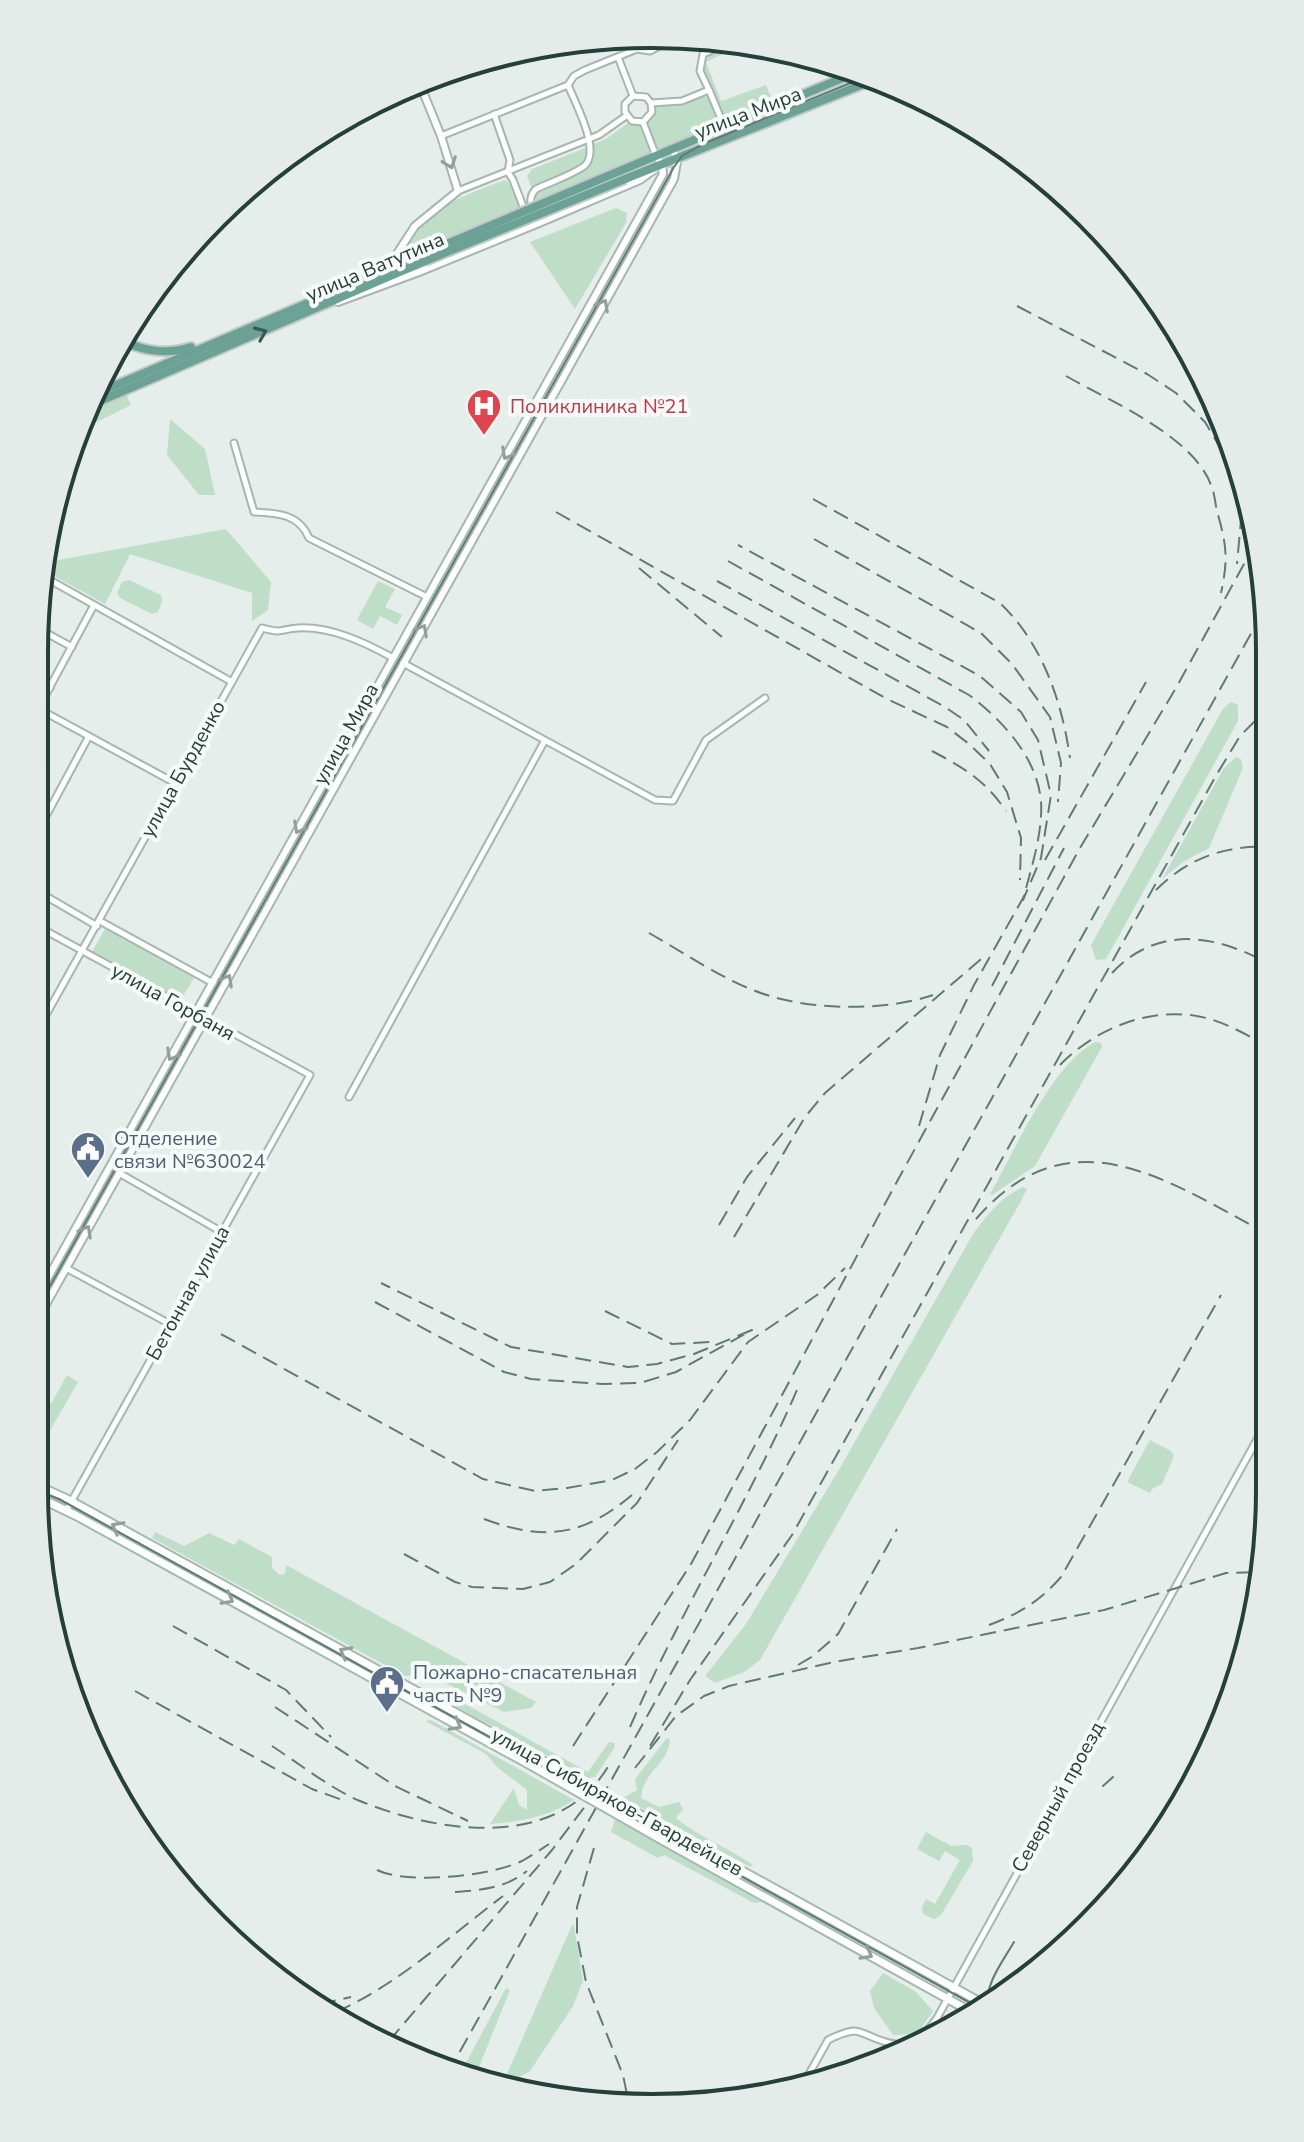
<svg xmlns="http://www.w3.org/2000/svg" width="1304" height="2142" viewBox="0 0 1304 2142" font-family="'Nunito Sans',sans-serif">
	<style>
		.green { fill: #bfdec8 }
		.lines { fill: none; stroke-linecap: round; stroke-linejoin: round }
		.minor-casing { stroke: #a7b6b1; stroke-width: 9 }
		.tertiary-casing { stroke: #a7b6b1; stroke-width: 10 }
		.secondary-casing { stroke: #a4b9b2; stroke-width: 11 }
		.primary-casing { stroke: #c2cac8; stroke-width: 12 }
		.minor { stroke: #fff; stroke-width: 5 }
		.tertiary { stroke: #fff; stroke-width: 6 }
		.secondary { stroke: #fff; stroke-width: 7 }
		.primary { stroke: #6ba295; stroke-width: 8 }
		.tram { stroke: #5f7b74; stroke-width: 2 }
		.rail { stroke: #5f7b74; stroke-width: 2; stroke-dasharray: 16 8; stroke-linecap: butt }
		.secondary-bridge-casing { stroke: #a4b9b2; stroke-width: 11; stroke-linecap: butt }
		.primary-bridge-casing { stroke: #c2cac8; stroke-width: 12; stroke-linecap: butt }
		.secondary-bridge { stroke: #fff; stroke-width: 7 }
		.primary-bridge { stroke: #6ba295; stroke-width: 8 }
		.oneway { stroke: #92a09c }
		.oneway2 { stroke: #365850 }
		.labels { text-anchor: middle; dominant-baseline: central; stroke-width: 8; stroke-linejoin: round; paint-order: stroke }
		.street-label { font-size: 20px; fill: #244039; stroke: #f6faf8 }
		.health-label { font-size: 20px; fill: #be3a42; stroke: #f6faf8; text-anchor: start }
		.service-label { font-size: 20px; fill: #4e5e75; stroke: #f6faf8; text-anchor: start }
		.rim { fill: none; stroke: #244039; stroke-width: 4 }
	</style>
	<rect width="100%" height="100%" fill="#e5eeea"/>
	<!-- green -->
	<g class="green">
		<path d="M735 42 745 44 706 62 721 101 766 85 774 104 725 124 703 71 705 57Z"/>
		<path d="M706 93 720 126 658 152 646 123 657 105 683 103Z"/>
		<path d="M628 123 641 125 652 155 537 203 534 194C554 184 599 173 593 144L606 139Z"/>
		<path d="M588 147V158L581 165 532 189 527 176 532 169Z"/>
		<path d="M505 180 511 185 521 208 397 260C426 208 452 200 505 180Z"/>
		<path d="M616 208 627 213 626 223 575 309 530 242Z"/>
		<path d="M126 394 131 405 77 432 83 412Z"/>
		<path d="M170 419 205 449 215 495H199L167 455Z"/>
		<path d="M226 529 271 582 268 610 252 621V593L130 554 105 604 40 568 42 563Z"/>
		<path d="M129 580 161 595 162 601 158 612 152 614 120 598 117 593 122 582Z"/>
		<path d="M378 581 395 589 385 607 402 615 397 625 380 616 373 629 357 620Z"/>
		<path d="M1231 702 1238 705V721L1106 959 1096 960 1091 945 1223 709Z"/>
		<path d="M1236 757 1241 759 1243 768 1209 848 1183 862 1162 879 1224 768Z"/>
		<path d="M106 927 195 976 180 1001 92 952Z"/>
		<path d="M1095 1042 1101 1043 1102 1047 1035 1166 992 1195 990 1194C1015 1150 1051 1066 1095 1042Z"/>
		<path d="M1023 1187 1027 1189 1021 1201 760 1660 744 1672 715 1683 705 1676 746 1624 840 1468 973 1234C987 1215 1001 1197 1023 1187Z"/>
		<path d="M67 1375 78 1382 44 1441 37 1437 34 1441V1417L43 1402 51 1404Z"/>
		<path d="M1150 1440 1171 1451 1174 1456 1162 1484 1152 1489 1150 1493 1127 1482Z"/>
		<path d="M155 1532 184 1546 209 1533 234 1545 239 1539 272 1557V1568L280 1575 285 1574 286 1565 536 1702 531 1708 504 1712 429 1675 405 1676 152 1538Z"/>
		<path d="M431 1693 449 1695 588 1772 609 1742 614 1743 615 1747 595 1777 588 1778Z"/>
		<path d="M431 1720 574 1800C545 1818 523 1821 490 1824L514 1788 519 1805 527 1810V1790L497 1767 486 1754 425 1721Z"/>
		<path d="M667 1738 670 1740C668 1765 643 1771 641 1798L659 1807 679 1802 683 1809 676 1818C700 1838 728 1847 753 1865L750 1867 623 1798 637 1790 635 1779Z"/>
		<path d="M615 1819 765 1902 754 1903 664 1855 658 1858 611 1832Z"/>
		<path d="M926 1832 951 1846 967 1845 972 1848 973 1861 941 1915 934 1919 923 1914 922 1908 926 1899 935 1904 960 1860 945 1851 939 1861 917 1849Z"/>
		<path d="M572 1925 574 1926 583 1981 573 2006 530 2071 516 2079 507 2074Z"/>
		<path d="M883 1973 916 1992 933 2011 917 2034 893 2035 874 2008 870 1991Z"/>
		<path d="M506 1988 510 1990 474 2079 459 2076Z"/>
	</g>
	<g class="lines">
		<!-- minor casing -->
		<g class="minor-casing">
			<g id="minor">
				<path d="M618 57 633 96"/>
				<path d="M709 90 724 126"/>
				<path d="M633 96 625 104V112L632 121 643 122"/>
				<path d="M633 96 646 97 651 103 652 112 643 122"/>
				<path d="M651 103 682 101 709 90 700 71 703 54 731 42"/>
				<path d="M494 114 510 160 508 172 513 180 529 222"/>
				<path d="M643 122 656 156"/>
				<path d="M441 136 568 85 574 76 585 70 637 49 650 51 679 36"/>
				<path d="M458 191 599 135 626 116"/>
				<path d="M539 223C534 210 525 200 536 189 551 182 569 176 583 167 603 153 575 103 568 85"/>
				<path d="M234 443 254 512C278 513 299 514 309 538L427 597"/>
				<path d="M39 574 232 682"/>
				<path d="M39 629 72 647"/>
				<path d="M403 663 655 800 673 801 706 740 765 698"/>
				<path d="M39 682 50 688"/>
				<path d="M38 709 94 605"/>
				<path d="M39 709 175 783"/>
				<path d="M38 831 89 736"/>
				<path d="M37 891 97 926"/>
				<path d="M100 921 213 983"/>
				<path d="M37 926 310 1075 66 1511"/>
				<path d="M37 1014 44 1018"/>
				<path d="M37 1031 262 628C284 634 280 629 298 628 331 626 366 643 393 658"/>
				<path d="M349 1097 544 742"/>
				<path d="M119 1173 222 1232"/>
				<path d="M66 1268 170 1324"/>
				<path d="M804 2083 828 2040C836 2036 844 2032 853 2031 861 2031 869 2036 877 2039 908 2051 919 2043 937 2018L1265 1425"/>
			</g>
		</g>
		<!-- tertiary casing -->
		<g class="tertiary-casing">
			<g id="tertiary">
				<path d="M387 269 415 226 458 191 441 136 419 82"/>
				<path d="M338 302 419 272 539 223 640 180 655 169"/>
				<path d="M35 1301 663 174 662 164 656 156"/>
				<path d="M35 1324 674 179 677 162 673 149"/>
			</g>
		</g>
		<!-- secondary casing -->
		<g class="secondary-casing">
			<g id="secondary">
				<path d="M34 1484 71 1501 536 1757"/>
				<path d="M35 1499 44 1500 77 1516 532 1766"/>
				<path d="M668 1830 989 2007"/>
				<path d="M662 1840 975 2014"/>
			</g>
		</g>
		<!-- primary casing -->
		<g class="primary-casing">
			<g id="primary">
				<path d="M622 170 857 72"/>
				<path d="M625 179 876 79"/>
				<path d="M124 342C146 351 167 355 191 347"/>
				<path d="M93 395 423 254"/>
				<path d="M86 407 425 261"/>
			</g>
		</g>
		<!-- minor -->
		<use href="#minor" class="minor"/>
		<!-- tertiary -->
		<use href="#tertiary" class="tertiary"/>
		<!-- secondary -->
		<use href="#secondary" class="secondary"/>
		<!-- primary -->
		<use href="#primary" class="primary"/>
		<!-- tram -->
		<g class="tram">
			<path d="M35 1313 674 167 682 156 703 144 867 76"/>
			<path d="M34 1489 59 1499 983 2010"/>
			<path d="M1103 1786 1113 1777"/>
			<path d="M988 2007C984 1985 1003 1961 1014 1942"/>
		</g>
		<!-- rail -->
		<g class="rail">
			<path d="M1017 306 1147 374 1176 393 1205 422 1236 474"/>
			<path d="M1180 349 1204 380"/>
			<path d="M1066 376C1110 401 1193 436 1211 485 1215 494 1215 505 1218 515 1227 546 1228 561 1221 593"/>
			<path d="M1233 466 1242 509 1237 564"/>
			<path d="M813 499 1000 603C1042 643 1062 701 1070 758"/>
			<path d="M556 512 887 699 947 727 969 744 990 764 1007 792 1021 838 1020 880"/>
			<path d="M814 539 981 633 1012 664 1050 717 1061 763 1058 802"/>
			<path d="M728 561 969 695C1002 720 1037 757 1041 801 1043 834 1031 868 1023 900L1041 858 1051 795 1038 740 1021 712 980 676 738 545"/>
			<path d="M639 568 722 637"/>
			<path d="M717 581 945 707 964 720 989 751"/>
			<path d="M932 751C964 768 985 780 1006 811"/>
			<path d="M1045 860 1146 682"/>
			<path d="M1156 890C1187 859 1224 845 1268 847"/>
			<path d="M649 933C690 956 734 988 781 999 825 1010 890 1010 933 995"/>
			<path d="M1112 973C1157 925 1215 934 1267 963"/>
			<path d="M992 986 1064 848"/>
			<path d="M1060 1065C1098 1026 1156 1004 1210 1019 1230 1025 1249 1036 1267 1046"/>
			<path d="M919 1126 940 1055 974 985 1027 891"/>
			<path d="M976 1219C1070 1111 1166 1180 1266 1233"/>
			<path d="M719 1225 747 1177 795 1118"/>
			<path d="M734 1237 805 1117 825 1093 987 954"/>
			<path d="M375 1302 504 1372 531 1379 602 1384 640 1383 676 1372 752 1330 694 1354 657 1364 628 1367 511 1347 381 1283"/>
			<path d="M605 1311 672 1344 710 1342"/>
			<path d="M221 1334 483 1479 535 1491 567 1488 612 1480 635 1469 657 1452 690 1420 748 1342 817 1295 845 1268"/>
			<path d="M484 1519C544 1541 582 1537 632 1495"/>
			<path d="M404 1554 455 1582 472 1587 523 1589 550 1582 576 1564 637 1503 678 1440"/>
			<path d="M989 1625C1019 1614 1040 1601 1061 1577L1221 1295"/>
			<path d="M173 1626 286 1690 331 1737"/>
			<path d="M798 1665 813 1656 838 1634 897 1529"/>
			<path d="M135 1691 312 1789 345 1801"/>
			<path d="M275 1707 395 1786 468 1821"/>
			<path d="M630 1727C680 1612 747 1505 797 1390"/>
			<path d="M272 1746C298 1763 333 1790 360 1801 439 1833 558 1852 609 1765"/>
			<path d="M573 1746 691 1564 900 1176 1080 848 1176 688 1255 544"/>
			<path d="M650 1746 690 1680 792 1535 1217 774 1240 736 1268 708"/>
			<path d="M635 1768 676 1716 704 1696 729 1686 834 1662 918 1648 1104 1610 1226 1573 1264 1572"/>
			<path d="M594 1848 577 1907V1936L586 1982 623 2075 629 2104"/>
			<path d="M377 1870C408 1885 491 1876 522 1861 531 1856 540 1850 549 1844"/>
			<path d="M455 1892C482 1890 506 1888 527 1871"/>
			<path d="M320 2004 351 1997"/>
			<path d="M336 2012C397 1985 450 1936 503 1896"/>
			<path d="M389 2041 552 1850 586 1805"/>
			<path d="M448 2073 1267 605"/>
		</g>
		<!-- secondary-bridge casing -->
		<g class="secondary-bridge-casing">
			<g id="secondary-bridge">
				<path d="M536 1757 668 1830"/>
				<path d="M532 1766 662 1840"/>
			</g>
		</g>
		<!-- primary-bridge casing -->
		<g class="primary-bridge-casing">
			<g id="primary-bridge">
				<path d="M423 254 622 170"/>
				<path d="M425 261 625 179"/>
			</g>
		</g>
		<!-- secondary-bridge -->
		<use href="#secondary-bridge" class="secondary-bridge"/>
		<!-- primary-bridge -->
		<use href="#primary-bridge" class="primary-bridge"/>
	</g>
	<!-- one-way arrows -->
	<defs><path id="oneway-chevron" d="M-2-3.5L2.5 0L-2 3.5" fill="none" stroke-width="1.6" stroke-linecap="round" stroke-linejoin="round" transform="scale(2)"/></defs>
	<g class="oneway">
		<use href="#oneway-chevron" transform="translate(450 163) rotate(70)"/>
		<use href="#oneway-chevron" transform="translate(603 305) rotate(-61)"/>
		<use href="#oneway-chevron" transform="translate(507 454) rotate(119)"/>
		<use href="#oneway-chevron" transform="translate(422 630) rotate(-61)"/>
		<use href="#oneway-chevron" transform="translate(299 828) rotate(119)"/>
		<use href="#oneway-chevron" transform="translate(227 980) rotate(-61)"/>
		<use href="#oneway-chevron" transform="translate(172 1055) rotate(119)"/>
		<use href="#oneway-chevron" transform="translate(86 1231) rotate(-61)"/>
		<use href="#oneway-chevron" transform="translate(117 1527) rotate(-151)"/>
		<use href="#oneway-chevron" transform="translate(228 1599) rotate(29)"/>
		<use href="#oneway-chevron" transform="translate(345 1652) rotate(-151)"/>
		<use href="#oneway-chevron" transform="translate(456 1725) rotate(29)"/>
		<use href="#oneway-chevron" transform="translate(867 1954) rotate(29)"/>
	</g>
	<use class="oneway2" href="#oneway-chevron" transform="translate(261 333) rotate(-23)"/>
	<!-- icons -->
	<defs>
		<g id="hospital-pin" transform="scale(1.8)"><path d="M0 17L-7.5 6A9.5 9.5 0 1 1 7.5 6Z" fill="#e0444e" stroke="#f6faf8"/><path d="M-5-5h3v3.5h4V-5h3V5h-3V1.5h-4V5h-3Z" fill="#fff"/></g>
		<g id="civic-pin" transform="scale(1.8)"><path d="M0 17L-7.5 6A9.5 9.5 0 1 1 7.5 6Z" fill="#5c6f8a" stroke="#f6faf8"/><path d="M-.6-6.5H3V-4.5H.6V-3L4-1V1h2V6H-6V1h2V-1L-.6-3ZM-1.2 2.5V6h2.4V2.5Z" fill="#fff"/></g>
	</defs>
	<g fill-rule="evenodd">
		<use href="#hospital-pin" x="484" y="406"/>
		<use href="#civic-pin" x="88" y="1149"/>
		<use href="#civic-pin" x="387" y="1683"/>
	</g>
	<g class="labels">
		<!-- street labels -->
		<g class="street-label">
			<text transform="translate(748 113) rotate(-21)">улица Мира</text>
			<text transform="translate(375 267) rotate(-23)">улица Ватутина</text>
			<text transform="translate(346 734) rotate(-61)">улица Мира</text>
			<text transform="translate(183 769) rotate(-61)">улица Бурденко</text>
			<text transform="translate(173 1002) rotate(29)">улица Горбаня</text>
			<text transform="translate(188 1293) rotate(-61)">Бетонная улица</text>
			<text transform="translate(1058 1797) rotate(-61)">Северный проезд</text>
			<text transform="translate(617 1802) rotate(29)">улица Сибиряков-Гвардейцев</text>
		</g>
		<!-- health labels -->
		<g class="health-label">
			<text x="510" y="406">Поликлиника №21</text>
		</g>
		<!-- service labels -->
		<g class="service-label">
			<text x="114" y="1138">Отделение<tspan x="114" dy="23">связи №630024</tspan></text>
			<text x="413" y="1672">Пожарно-спасательная<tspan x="413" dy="23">часть №9</tspan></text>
		</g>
	</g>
	<!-- crop -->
	<path d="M0 0H1304V2142H0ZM652 48H652A604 604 0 0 1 1256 652V1490A604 604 0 0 1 652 2094H652A604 604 0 0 1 48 1490V652A604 604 0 0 1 652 48Z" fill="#e5ebe9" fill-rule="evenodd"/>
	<path class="rim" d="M652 48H652A604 604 0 0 1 1256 652V1490A604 604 0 0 1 652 2094H652A604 604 0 0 1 48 1490V652A604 604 0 0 1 652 48Z"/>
</svg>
